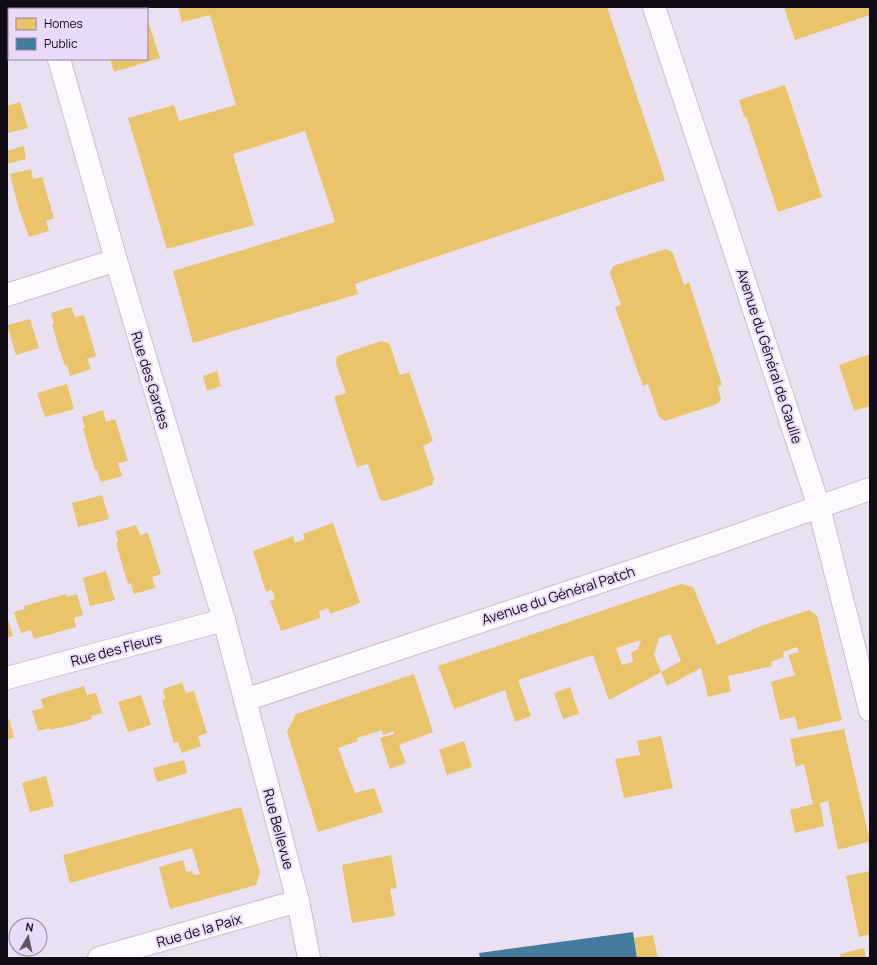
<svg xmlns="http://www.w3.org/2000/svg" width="877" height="965" viewBox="0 0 877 965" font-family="Manrope,sans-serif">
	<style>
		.homes { fill: #e9c46a; fill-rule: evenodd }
		.public { fill: #457b9d }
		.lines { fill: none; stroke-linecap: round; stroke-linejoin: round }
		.street-casing { stroke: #c6bfcd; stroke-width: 24 }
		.street { stroke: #fcfafd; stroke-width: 22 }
		.labels { text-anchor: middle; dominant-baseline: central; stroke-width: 4; stroke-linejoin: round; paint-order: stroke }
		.street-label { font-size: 14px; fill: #110b16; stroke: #ead9f9 }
	</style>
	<rect width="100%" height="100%" fill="#e9e0f2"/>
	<!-- homes -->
	<g class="homes">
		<path d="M132 7H144L145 9H127Z"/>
		<path d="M178 7H607L665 180 355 284 358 294 193 343 173 271 335 222 305 131 233 154 254 225 167 249 128 118 174 105 179 121 236 105 210 15 182 22Z"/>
		<path d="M784 7H870V15L795 40Z"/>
		<path d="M147 18 160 58 114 72 110 59H147Z"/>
		<path d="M785 85 822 197 778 212 746 116 744 117 739 100Z"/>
		<path d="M20 102 28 128 7 133V106Z"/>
		<path d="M24 146 26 159 7 164V151Z"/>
		<path d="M31 169 33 179 42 177 54 218 46 221 49 231 29 237 18 206 10 174Z"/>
		<path d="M666 249 673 253 684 285 689 282 722 385 718 387 721 400 717 404 665 421 659 417 648 384 643 386 615 307 621 305 610 273 613 266 616 265Z"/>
		<path d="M71 307 75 317 84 315 96 356 87 359 91 369 70 376 67 365 65 366 58 345 52 324 54 323 51 313Z"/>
		<path d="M30 319 39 348 16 355 7 325Z"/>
		<path d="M381 341 388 343 390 345 400 375 409 372 433 441 423 446 434 479 432 485 386 501 381 500 379 497 368 464 357 467 334 397 346 393 336 363 337 356Z"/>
		<path d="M870 354V406L854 411 839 365Z"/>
		<path d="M217 371 221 386 207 391 203 376Z"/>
		<path d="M67 384 74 409 45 417 37 393Z"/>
		<path d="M103 410 106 422 115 419 128 461 118 463 122 476 101 482 97 470H95L83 429 85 428 82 417Z"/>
		<path d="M102 495 109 519 78 527 72 503Z"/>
		<path d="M333 523 360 603 330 614 328 608 319 611 320 618 281 631 270 601 275 599 272 590 266 592 253 551 293 536 295 543 305 539 303 534Z"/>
		<path d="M136 525 140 535 148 533 161 574 152 577 155 588 134 594 131 583 128 584 122 564 116 543 118 542 116 531Z"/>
		<path d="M106 571 115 600 90 606 83 578Z"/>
		<path d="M681 584 693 587 717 645 761 626 809 610 817 616 842 720 798 730 795 717 780 720 771 682 795 675 788 655 799 652 797 647 783 652 784 657 771 662 772 666 728 676 731 691 708 697 701 668 667 686 661 672 609 700 593 655 518 680 531 716 515 722 505 690 454 709 438 666ZM670 634 681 661 661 672 654 655 659 638ZM641 640 638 649 631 653 633 662 622 665 616 648Z"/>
		<path d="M66 594 67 597 77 594 83 615 74 618 76 627 34 639 31 630 21 633 14 612 25 609 24 606Z"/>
		<path d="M7 616 13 636 7 638Z"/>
		<path d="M414 674 433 732 399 745 406 763 390 769 380 738 394 734V731L383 735 382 730 357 738 358 741 338 748 355 793 374 788 383 812 318 832 287 732 296 714Z"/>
		<path d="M182 683 186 693 194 691 207 733 198 736 201 746 182 753 178 742 174 743 162 700 165 699 163 689Z"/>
		<path d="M84 686 87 695 96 693 102 713 91 716 92 719 72 725 50 730 49 728 38 731 32 711 43 708 41 699Z"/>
		<path d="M570 687 579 714 563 719 554 693Z"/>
		<path d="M141 695 151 725 128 732 118 702Z"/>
		<path d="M7 719H9L14 737 7 740Z"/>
		<path d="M844 729 870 841 838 850 828 801 820 803 824 826 795 833 790 810 813 804 804 764 796 767 790 739Z"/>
		<path d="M661 736 673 788 624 798 615 759 640 755 637 741Z"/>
		<path d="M464 741 472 767 447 775 439 750Z"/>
		<path d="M184 760 187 773 157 782 153 768Z"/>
		<path d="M46 776 54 806 30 812 22 783Z"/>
		<path d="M241 807 260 872 256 885 170 909 159 867 183 860 186 872 192 871 194 875 200 874 192 848 70 883 63 855Z"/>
		<path d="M391 855 397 888 390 889 395 916 352 923 342 865Z"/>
		<path d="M870 871V934L859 937 846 876Z"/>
		<path d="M653 935 658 958H637L634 938Z"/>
		<path d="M864 948 866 958H841L840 954Z"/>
	</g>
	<!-- public -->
	<path class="public" d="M633 932 637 958H480L479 953Z"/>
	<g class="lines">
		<!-- street casing -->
		<g class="street-casing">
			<g id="street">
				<path d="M45 7V9"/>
				<path d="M654 7 819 507 870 710"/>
				<path d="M59 59 116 260 224 620 298 901 309 958"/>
				<path d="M7 295 116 260"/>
				<path d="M7 678 224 620"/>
				<path d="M245 700 719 542 870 489"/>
				<path d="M99 958 298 901"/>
			</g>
		</g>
		<!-- street -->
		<use href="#street" class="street"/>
	</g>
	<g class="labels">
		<!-- street labels -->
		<g class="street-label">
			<text transform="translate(770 356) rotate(72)">Avenue du Général de Gaulle</text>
			<text transform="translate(151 380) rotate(73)">Rue des Gardes</text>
			<text transform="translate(558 595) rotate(-18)">Avenue du Général Patch</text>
			<text transform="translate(116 649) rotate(-15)">Rue des Fleurs</text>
			<text transform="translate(279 829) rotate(75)">Rue Bellevue</text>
			<text transform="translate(199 930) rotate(-16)">Rue de la Paix</text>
		</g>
	</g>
	<!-- border -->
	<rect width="877" height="965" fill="none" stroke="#110b16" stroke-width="16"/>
	<!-- legend -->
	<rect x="8" y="8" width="140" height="52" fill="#ead9f9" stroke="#93879e"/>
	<rect x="16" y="18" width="20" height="12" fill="#e9c46a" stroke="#93879e"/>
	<text x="44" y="28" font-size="12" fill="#110b16">Homes</text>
	<rect x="16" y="38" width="20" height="12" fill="#457b9d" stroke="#93879e"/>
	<text x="44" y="48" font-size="12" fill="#110b16">Public</text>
	<!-- north arrow -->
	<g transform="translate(28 937) rotate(9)"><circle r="19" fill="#ead9f9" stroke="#93879e"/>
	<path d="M0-3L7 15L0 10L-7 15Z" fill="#5d5663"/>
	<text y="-6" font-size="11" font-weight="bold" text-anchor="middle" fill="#110b16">N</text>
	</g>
</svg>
